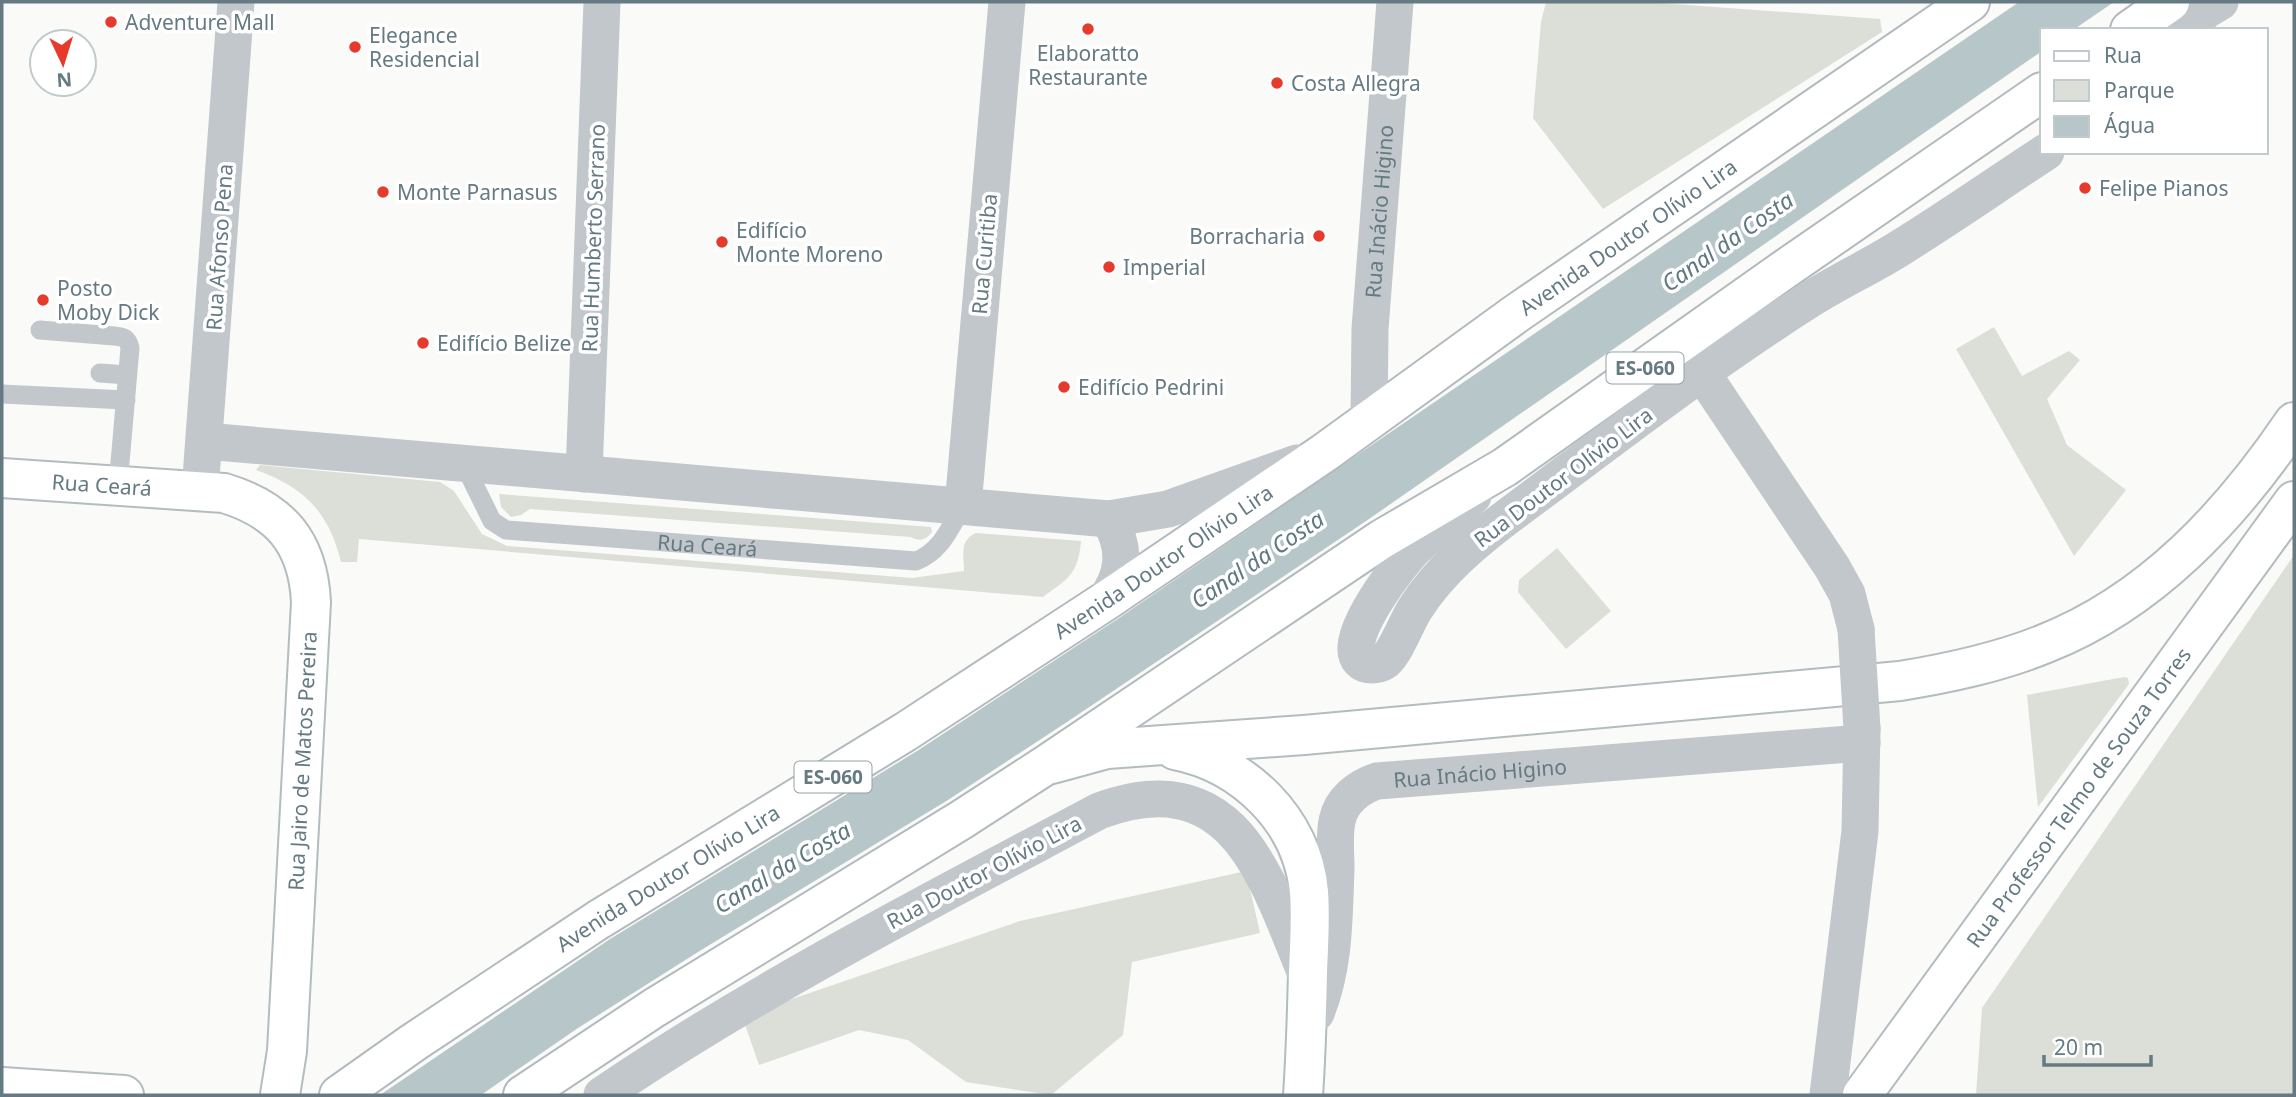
<svg xmlns="http://www.w3.org/2000/svg" width="2296" height="1097" viewBox="0 0 2296 1097" font-family="'Noto Sans',sans-serif">
	<style>
		.green { fill: #dbdfd7 }
		.water { fill: #b7c7c9 }
		.lines { fill: none; stroke-linecap: round; stroke-linejoin: round }
		.secondary-casing { stroke: #b3bcbf; stroke-width: 42 }
		.primary-casing { stroke: #b2babd; stroke-width: 42 }
		.lane { stroke: #c1c7ca; stroke-width: 19 }
		.street { stroke: #c1c7ca; stroke-width: 37 }
		.secondary { stroke: #fff; stroke-width: 38 }
		.primary { stroke: #fff; stroke-width: 38 }
		.street-bridge { stroke: #c1c7ca; stroke-width: 37 }
		.poi-dot { fill: #e63b2c; stroke: #fff; stroke-width: 2.5 }
		.labels { text-anchor: middle; dominant-baseline: central; stroke-width: 7; stroke-linejoin: round; paint-order: stroke }
		.shield { fill: #fff; stroke: #93a2a8; stroke-width: 2 }
		.shield-label { font-size: 19px; font-weight: bold; fill: #657a83 }
		.poi-label { font-size: 21px; fill: #657a83; stroke: #fff; text-anchor: start }
		.street-label { font-size: 21px; fill: #657a83; stroke: #fff }
		.water-label { font-size: 23px; font-style: italic; fill: #5f797c; stroke: #fff }
	</style>
	<rect width="100%" height="100%" fill="#fafaf8"/>
	<!-- green -->
	<g class="green">
		<path d="M1546 2H1646L1880 19 1882 32 1603 209 1533 118 1541 22Z"/>
		<path d="M1994 327 2022 376 2069 351 2080 360 2047 399 2067 445 2126 490 2074 556 1956 349Z"/>
		<path d="M260 465 440 482 454 491 482 534 507 546 912 578 964 571C964 555 959 540 976 533L1081 541C1078 574 1069 578 1043 597L359 539 357 562H341C329 512 304 487 256 470Z"/>
		<path d="M499 494 931 527 932 532C926 540 919 542 911 537L530 509 521 515 511 517 501 507Z"/>
		<path d="M1557 548 1611 611 1566 649 1518 592 1519 580Z"/>
		<path d="M2294 555V1095H1976L1982 1008Z"/>
		<path d="M2124 677 2128 678 2129 684 2038 807 2027 695Z"/>
		<path d="M1246 871 1260 933 1132 962 1123 1035 1051 1095 966 1082 908 1040 859 1030 759 1065 742 1016 1020 921Z"/>
	</g>
	<!-- water -->
	<path class="water" d="M2019 2H2114L2073 30H2042V51L1369 519 1067 722 948 800 698 952 578 1028 481 1095H380L610 939 917 751 1116 620Z"/>
	<g class="lines">
		<!-- secondary casing -->
		<g class="secondary-casing">
			<g id="secondary">
				<path id="s4" d="M2 478 224 493C280 510 308 542 311 602L287 1051 280 1095"/>
				<path d="M1175 750C1243 763 1303 820 1309 892 1311 918 1309 945 1308 972 1307 1013 1306 1054 1303 1095"/>
				<path d="M1052 764 1107 749 1304 735 1900 681C1949 673 1997 663 2044 644 2151 602 2231 515 2294 422"/>
				<path d="M2 1087 124 1095"/>
				<path id="s5" d="M1862 1095 2294 501"/>
			</g>
		</g>
		<!-- primary casing -->
		<g class="primary-casing">
			<g id="primary">
				<path d="M2130 30 2170 2"/>
				<path id="s6" d="M339 1095 414 1042 598 920 905 732 1104 602 1324 453 1517 313 1970 2"/>
				<path d="M523 1095 654 1008 961 820 1046 765 1382 539 1505 467 1785 269 2042 92"/>
			</g>
		</g>
		<!-- lane -->
		<g class="lane">
			<path d="M40 330 114 336C124 337 128 338 130 348L118 485"/>
			<path d="M100 373 127 375"/>
			<path d="M2 394 126 400"/>
			<path id="s1" d="M464 464 492 521 506 530 916 561C941 551 950 528 963 506"/>
		</g>
		<!-- street -->
		<g class="street">
			<path d="M2186 30 2205 11 2220 2"/>
			<path d="M1702 373 1832 567 1847 594 1856 629"/>
			<path id="s2" d="M1369 419 1370 329 1395 2"/>
			<path d="M205 441 1109 519 1168 509 1297 463"/>
			<path d="M584 474 602 2"/>
			<path d="M200 491 236 2"/>
			<path d="M1473 496C1453 514 1432 531 1413 550 1398 566 1332 650 1365 664 1371 666 1380 665 1385 661 1397 650 1406 623 1415 609 1439 571 1475 541 1511 514 1608 442 1704 367 1806 302 1837 282 1870 267 1900 248 1950 217 1997 184 2046 152"/>
			<path d="M963 506 1007 2"/>
			<path d="M1104 602C1124 575 1127 549 1109 519"/>
			<path id="s3" d="M1316 1013C1335 966 1334 919 1336 869 1336 854 1334 836 1337 821 1341 800 1359 787 1377 781L1862 743"/>
			<path d="M602 1095C760 988 930 901 1099 811 1236 760 1267 880 1308 979"/>
			<path d="M1828 1095 1860 831 1862 729"/>
		</g>
		<!-- secondary -->
		<use href="#secondary" class="secondary"/>
		<!-- primary -->
		<use href="#primary" class="primary"/>
		<!-- street-bridge -->
		<path class="street-bridge" d="M1856 629 1862 729"/>
	</g>
	<!-- markers -->
	<g class="poi-dot">
		<circle cx="111" cy="22" r="7"/>
		<circle cx="1088" cy="29" r="7"/>
		<circle cx="355" cy="47" r="7"/>
		<circle cx="1277" cy="83" r="7"/>
		<circle cx="2085" cy="188" r="7"/>
		<circle cx="383" cy="192" r="7"/>
		<circle cx="1319" cy="236" r="7"/>
		<circle cx="722" cy="242" r="7"/>
		<circle cx="1109" cy="267" r="7"/>
		<circle cx="43" cy="300" r="7"/>
		<circle cx="423" cy="343" r="7"/>
		<circle cx="1064" cy="387" r="7"/>
	</g>
	<g class="labels">
		<!-- shield labels -->
		<g class="shield">
			<rect x="1606.5" y="352.5" width="77" height="31" rx="5"/>
			<rect x="794.5" y="761.5" width="77" height="31" rx="5"/>
		</g>
		<g class="shield-label">
			<text x="1645" y="368">ES-060</text>
			<text x="833" y="777">ES-060</text>
		</g>
		<!-- poi labels -->
		<g class="poi-label">
			<text x="125" y="22">Adventure Mall</text>
			<text x="369" y="35">Elegance<tspan x="369" dy="24">Residencial</tspan></text>
			<text x="1088" y="53" text-anchor="middle">Elaboratto<tspan x="1088" dy="24">Restaurante</tspan></text>
			<text x="1291" y="83">Costa Allegra</text>
			<text x="2099" y="188">Felipe Pianos</text>
			<text x="397" y="192">Monte Parnasus</text>
			<text x="736" y="230">Edifício<tspan x="736" dy="24">Monte Moreno</tspan></text>
			<text x="1305" y="236" text-anchor="end">Borracharia</text>
			<text x="1123" y="267">Imperial</text>
			<text x="57" y="288">Posto<tspan x="57" dy="24">Moby Dick</tspan></text>
			<text x="437" y="343">Edifício Belize</text>
			<text x="1078" y="387">Edifício Pedrini</text>
		</g>
		<!-- street labels -->
		<g class="street-label">
			<text stroke="none"><textPath href="#s2" startOffset="208">Rua Inácio Higino</textPath></text>
			<text stroke="none"><textPath href="#s6" startOffset="1549">Avenida Doutor Olívio Lira</textPath></text>
			<text transform="translate(593 238) rotate(-88)">Rua Humberto Serrano</text>
			<text transform="translate(219 247) rotate(-86)">Rua Afonso Pena</text>
			<text transform="translate(984 254) rotate(-85)">Rua Curitiba</text>
			<text transform="translate(1563 477) rotate(-37)">Rua Doutor Olívio Lira</text>
			<text stroke="none"><textPath href="#s4" startOffset="100">Rua Ceará</textPath></text>
			<text stroke="none"><textPath href="#s1" startOffset="282">Rua Ceará</textPath></text>
			<text stroke="none"><textPath href="#s6" startOffset="982">Avenida Doutor Olívio Lira</textPath></text>
			<text transform="translate(302 761) rotate(-87)">Rua Jairo de Matos Pereira</text>
			<text stroke="none"><textPath href="#s3" startOffset="357">Rua Inácio Higino</textPath></text>
			<text stroke="none"><textPath href="#s5" startOffset="368">Rua Professor Telmo de Souza Torres</textPath></text>
			<text transform="translate(984 872) rotate(-28)">Rua Doutor Olívio Lira</text>
			<text stroke="none"><textPath href="#s6" startOffset="394">Avenida Doutor Olívio Lira</textPath></text>
		</g>
		<!-- water labels -->
		<g class="water-label">
			<text transform="translate(1727 241) rotate(-35)">Canal da Costa</text>
			<text transform="translate(1257 559) rotate(-34)">Canal da Costa</text>
			<text transform="translate(782 867) rotate(-31)">Canal da Costa</text>
		</g>
	</g>
	<!-- border -->
	<rect width="2296" height="1097" fill="none" stroke="#657a83" stroke-width="7"/>
	<!-- legend -->
	<rect x="2040" y="28" width="228" height="126" fill="#ffffff" stroke="#c1cacd" stroke-width="2"/>
	<rect x="2054" y="51" width="35" height="10" fill="#ffffff" stroke="#c1cacd" stroke-width="2"/>
	<text x="2104" y="63" font-size="21" fill="#657a83">Rua</text>
	<rect x="2054" y="80" width="35" height="21" fill="#dbdfd7" stroke="#c1cacd" stroke-width="2"/>
	<text x="2104" y="98" font-size="21" fill="#657a83">Parque</text>
	<rect x="2054" y="116" width="35" height="21" fill="#b7c7c9" stroke="#c1cacd" stroke-width="2"/>
	<text x="2104" y="133" font-size="21" fill="#657a83">Água</text>
	<!-- north arrow -->
	<g transform="translate(63 63) rotate(176)"><circle r="33" fill="#ffffff" stroke="#c1cacd" stroke-width="2"/>
	<path d="M0-5L12 26L0 18L-12 26Z" fill="#e63b2c"/>
	<text y="-10" font-size="19" font-weight="bold" text-anchor="middle" fill="#657a83">N</text>
	</g>
	<!-- scale -->
	<path d="M2044 1055v10h107v-10" fill="none" stroke="#657a83" stroke-width="3.5"/>
	<text x="2054" y="1055" font-size="21" fill="#657a83" stroke="#ffffff" stroke-width="5" paint-order="stroke">20 m</text>
</svg>
